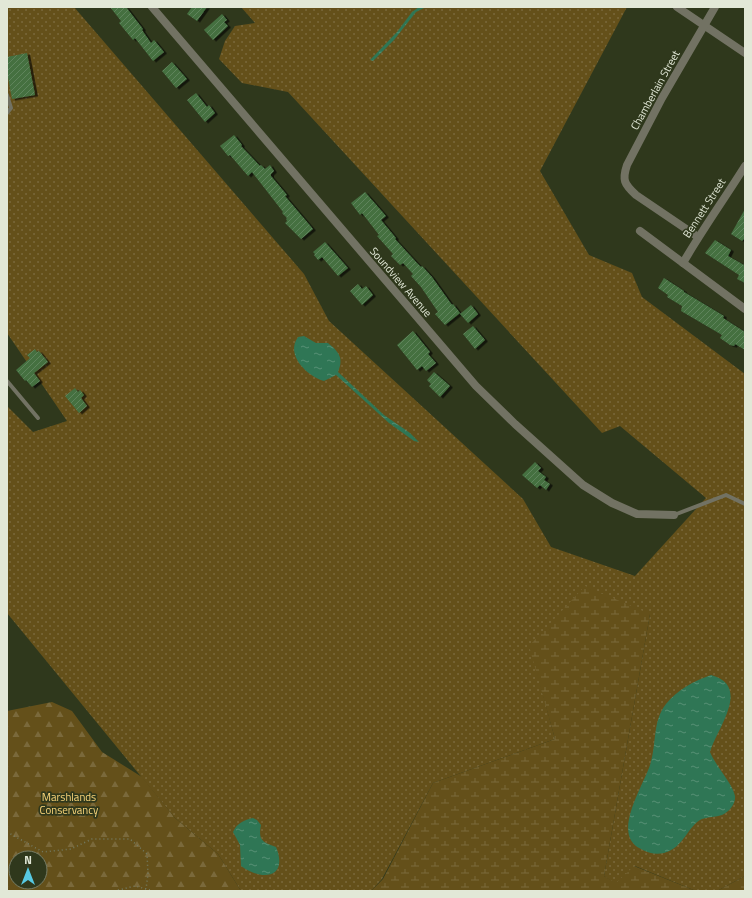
<svg xmlns="http://www.w3.org/2000/svg" width="752" height="898" viewBox="0 0 752 898" font-family="'Titillium Web',sans-serif">
	<style>
		.green { fill: url(#green-dots) }
		.forest { fill: url(#forest-firs); fill-rule: evenodd }
		.wetland { fill: url(#wetland-marsh) }
		.water { fill: url(#water-ripples) }
		.building { fill: url(#building-hatch); filter: url(#shadow) }
		.lines { fill: none; stroke-linecap: round; stroke-linejoin: round }
		.path { stroke: #747c65; stroke-width: 1.5; stroke-dasharray: 1 3; stroke-linecap: butt }
		.lane { stroke: #727263; stroke-width: 4 }
		.street { stroke: #727263; stroke-width: 8 }
		.labels { text-anchor: middle; dominant-baseline: central; stroke-width: 3.5; stroke-linejoin: round; paint-order: stroke }
		.street-label { font-size: 11px; fill: #e2e8d7; stroke: #2f381c }
		.park-label { font-size: 11px; fill: #fbd67a; stroke: #2f381c }
	</style>
	<defs>
		<pattern id="green-dots" width="8" height="8" patternUnits="userSpaceOnUse"><rect width="8" height="8" fill="#64501a"/><path d="M2 2h.1M6 6h.1" fill="none" stroke="#7a693b" stroke-width="1.8" stroke-linecap="round"/></pattern>
		<pattern id="forest-firs" width="22" height="20" patternUnits="userSpaceOnUse"><rect width="22" height="20" fill="#64501a"/><path d="M5 1l3.5 6h-7zM16 11l3.5 6h-7z" fill="#7a693b"/></pattern>
		<pattern id="wetland-marsh" width="20" height="14" patternUnits="userSpaceOnUse"><rect width="20" height="14" fill="#64501a"/><path d="M1 5h8M5 5V1M11 12h8M15 12V8" fill="none" stroke="#7a693b"/></pattern>
		<pattern id="water-ripples" width="26" height="14" patternUnits="userSpaceOnUse"><rect width="26" height="14" fill="#2f7655"/><path d="M2 4q2-2 4 0t4 0M15 11q2-2 4 0t4 0" fill="none" stroke="#579075"/></pattern>
		<pattern id="building-hatch" width="6" height="6" patternUnits="userSpaceOnUse"><rect width="6" height="6" fill="#447040"/><path d="M-1 1l2-2M0 6l6-6M5 7l2-2" fill="none" stroke="#5f845b"/></pattern>
		<filter id="shadow"><feDropShadow dx="3" dy="1.5" stdDeviation="0" flood-color="#0009"/></filter>
	</defs>
	<rect width="100%" height="100%" fill="#2f381c"/>
	<!-- green -->
	<path class="green" d="M7 7H74L304 274 329 321 523 499 551 547 635 576 706 498 620 426 602 433 288 92 242 83 219 59 225 41 235 26 255 23 241 7H627L540 171 589 255 632 273 642 297 745 374V876L717 891H696L635 866 616 884 604 876 650 614 530 646 555 739 433 783 382 879 371 891H241L218 854 175 818 7 613V406L33 432 67 421 7 333Z"/>
	<!-- forest -->
	<path class="forest" d="M52 702 72 711 102 752 142 777 175 818 218 854 241 891H7V711ZM16 858H40V882H16Z"/>
	<!-- wetland -->
	<g class="wetland">
		<path d="M585 586 650 614 604 876 616 883 634 866 696 891H371L383 879 433 783 555 739 529 646Z"/>
		<path d="M745 876V891H717Z"/>
	</g>
	<!-- water -->
	<g class="water">
		<path d="M419 7H426L416 12 394 40 373 61 370 60 397 32 412 12Z"/>
		<path d="M304 336 316 343H328C339 352 344 358 338 372L384 415 410 433 419 442 414 441 389 423 336 375 324 381C307 376 285 355 298 337Z"/>
		<path d="M711 675C752 686 717 728 710 752 715 765 733 784 735 796 736 804 729 812 722 815 716 817 708 817 702 819 688 825 684 848 664 853 656 855 648 853 641 849 610 835 644 785 650 765 657 744 652 722 666 704 677 690 694 681 711 675Z"/>
		<path d="M253 818 257 820 261 825C258 840 262 842 276 847 289 879 261 881 241 866L240 845 233 832C237 823 244 820 253 818Z"/>
	</g>
	<!-- building -->
	<g class="building">
		<path d="M110 7H126L143 29 142 30 151 43 154 40 164 52 153 61 135 38 133 40 119 23 121 21Z"/>
		<path d="M192 7H207L197 21 187 14Z"/>
		<path d="M222 14 227 20 224 22 228 26 213 40 204 30Z"/>
		<path d="M27 53 35 95 12 99 7 72V57Z"/>
		<path d="M172 62 187 79 176 88 162 71Z"/>
		<path d="M196 93 207 107 209 105 215 113 205 122 187 100Z"/>
		<path d="M234 135 242 145 241 146 260 166 261 165 265 169 270 165 274 171 271 174V176L287 195 285 196 313 229 301 239 285 223 287 221 286 219 287 218 282 213 283 212 252 172 248 176 230 155 228 156 220 146Z"/>
		<path d="M365 192 386 216 381 220 396 238 395 239 417 263 421 267 422 266 432 277 452 305 453 304 460 313 445 325 435 314 438 312 421 287 411 276 413 274 403 263 400 265 391 256 393 254 377 236 379 235 362 213 360 215 351 203Z"/>
		<path d="M745 209V238L742 241 731 234Z"/>
		<path d="M715 240 731 250 728 256 744 265 745 264V283L737 279 739 275 705 253Z"/>
		<path d="M325 242 348 268 338 276 322 257 318 260 314 255 315 254 313 252Z"/>
		<path d="M664 278 684 291V292L724 316 723 318 745 332V350L735 344 734 346 730 345 720 338 722 335 681 311 682 306 667 297 668 295 658 288Z"/>
		<path d="M358 284 362 289 366 286 373 295 362 305 350 291Z"/>
		<path d="M471 305 478 314 468 323 460 314Z"/>
		<path d="M473 326 485 340 475 349 463 334Z"/>
		<path d="M413 331 430 352 428 354 436 363 426 371 422 366 417 370 397 345Z"/>
		<path d="M35 349 37 352 39 351 48 362 34 373 40 381 32 387 26 380 25 381 16 370 30 358 27 355Z"/>
		<path d="M434 372 450 386 440 397 429 386 431 384 427 380Z"/>
		<path d="M75 388 78 392 80 390 84 395 81 398 87 406 79 413 65 396Z"/>
		<path d="M535 462 541 468 538 471 546 477 544 480 550 484 546 490 540 485 537 488 522 475Z"/>
	</g>
	<g class="lines">
		<!-- path -->
		<g class="path">
			<path d="M7 832 43 852 71 849 92 839H130L147 854 148 874 146 889"/>
			<path d="M114 891 135 886 154 891"/>
		</g>
		<!-- lane -->
		<g class="lane">
			<path d="M7 95 11 108 7 113"/>
			<path d="M7 381 38 418"/>
			<path d="M674 515 726 495 745 504"/>
		</g>
		<!-- street -->
		<g class="street">
			<path d="M152 7 476 386 515 424 583 485 612 503 637 514 674 515"/>
			<path d="M677 7 745 53"/>
			<path d="M640 231 745 309"/>
			<path d="M698 237 636 195C624 184 622 180 627 165L662 98 715 7"/>
			<path d="M683 263C702 230 725 198 745 166"/>
		</g>
	</g>
	<g class="labels">
		<!-- street labels -->
		<g class="street-label">
			<text transform="translate(655 90) rotate(-61)">Chamberlain Street</text>
			<text transform="translate(704 208) rotate(-57)">Bennett Street</text>
			<text transform="translate(401 282) rotate(49)">Soundview Avenue</text>
		</g>
		<!-- park labels -->
		<g class="park-label">
			<text x="69" y="797">Marshlands<tspan x="69" dy="13">Conservancy</tspan></text>
		</g>
	</g>
	<!-- border -->
	<rect width="752" height="898" fill="none" stroke="#e2e8d7" stroke-width="16"/>
	<!-- north arrow -->
	<g transform="translate(28 870)"><circle r="19" fill="#2f381c" stroke="#777e67"/>
	<path d="M0-3L7 15L0 10L-7 15Z" fill="#57c9e2"/>
	<text y="-6" font-size="11" font-weight="bold" text-anchor="middle" fill="#e2e8d7">N</text>
	</g>
</svg>
